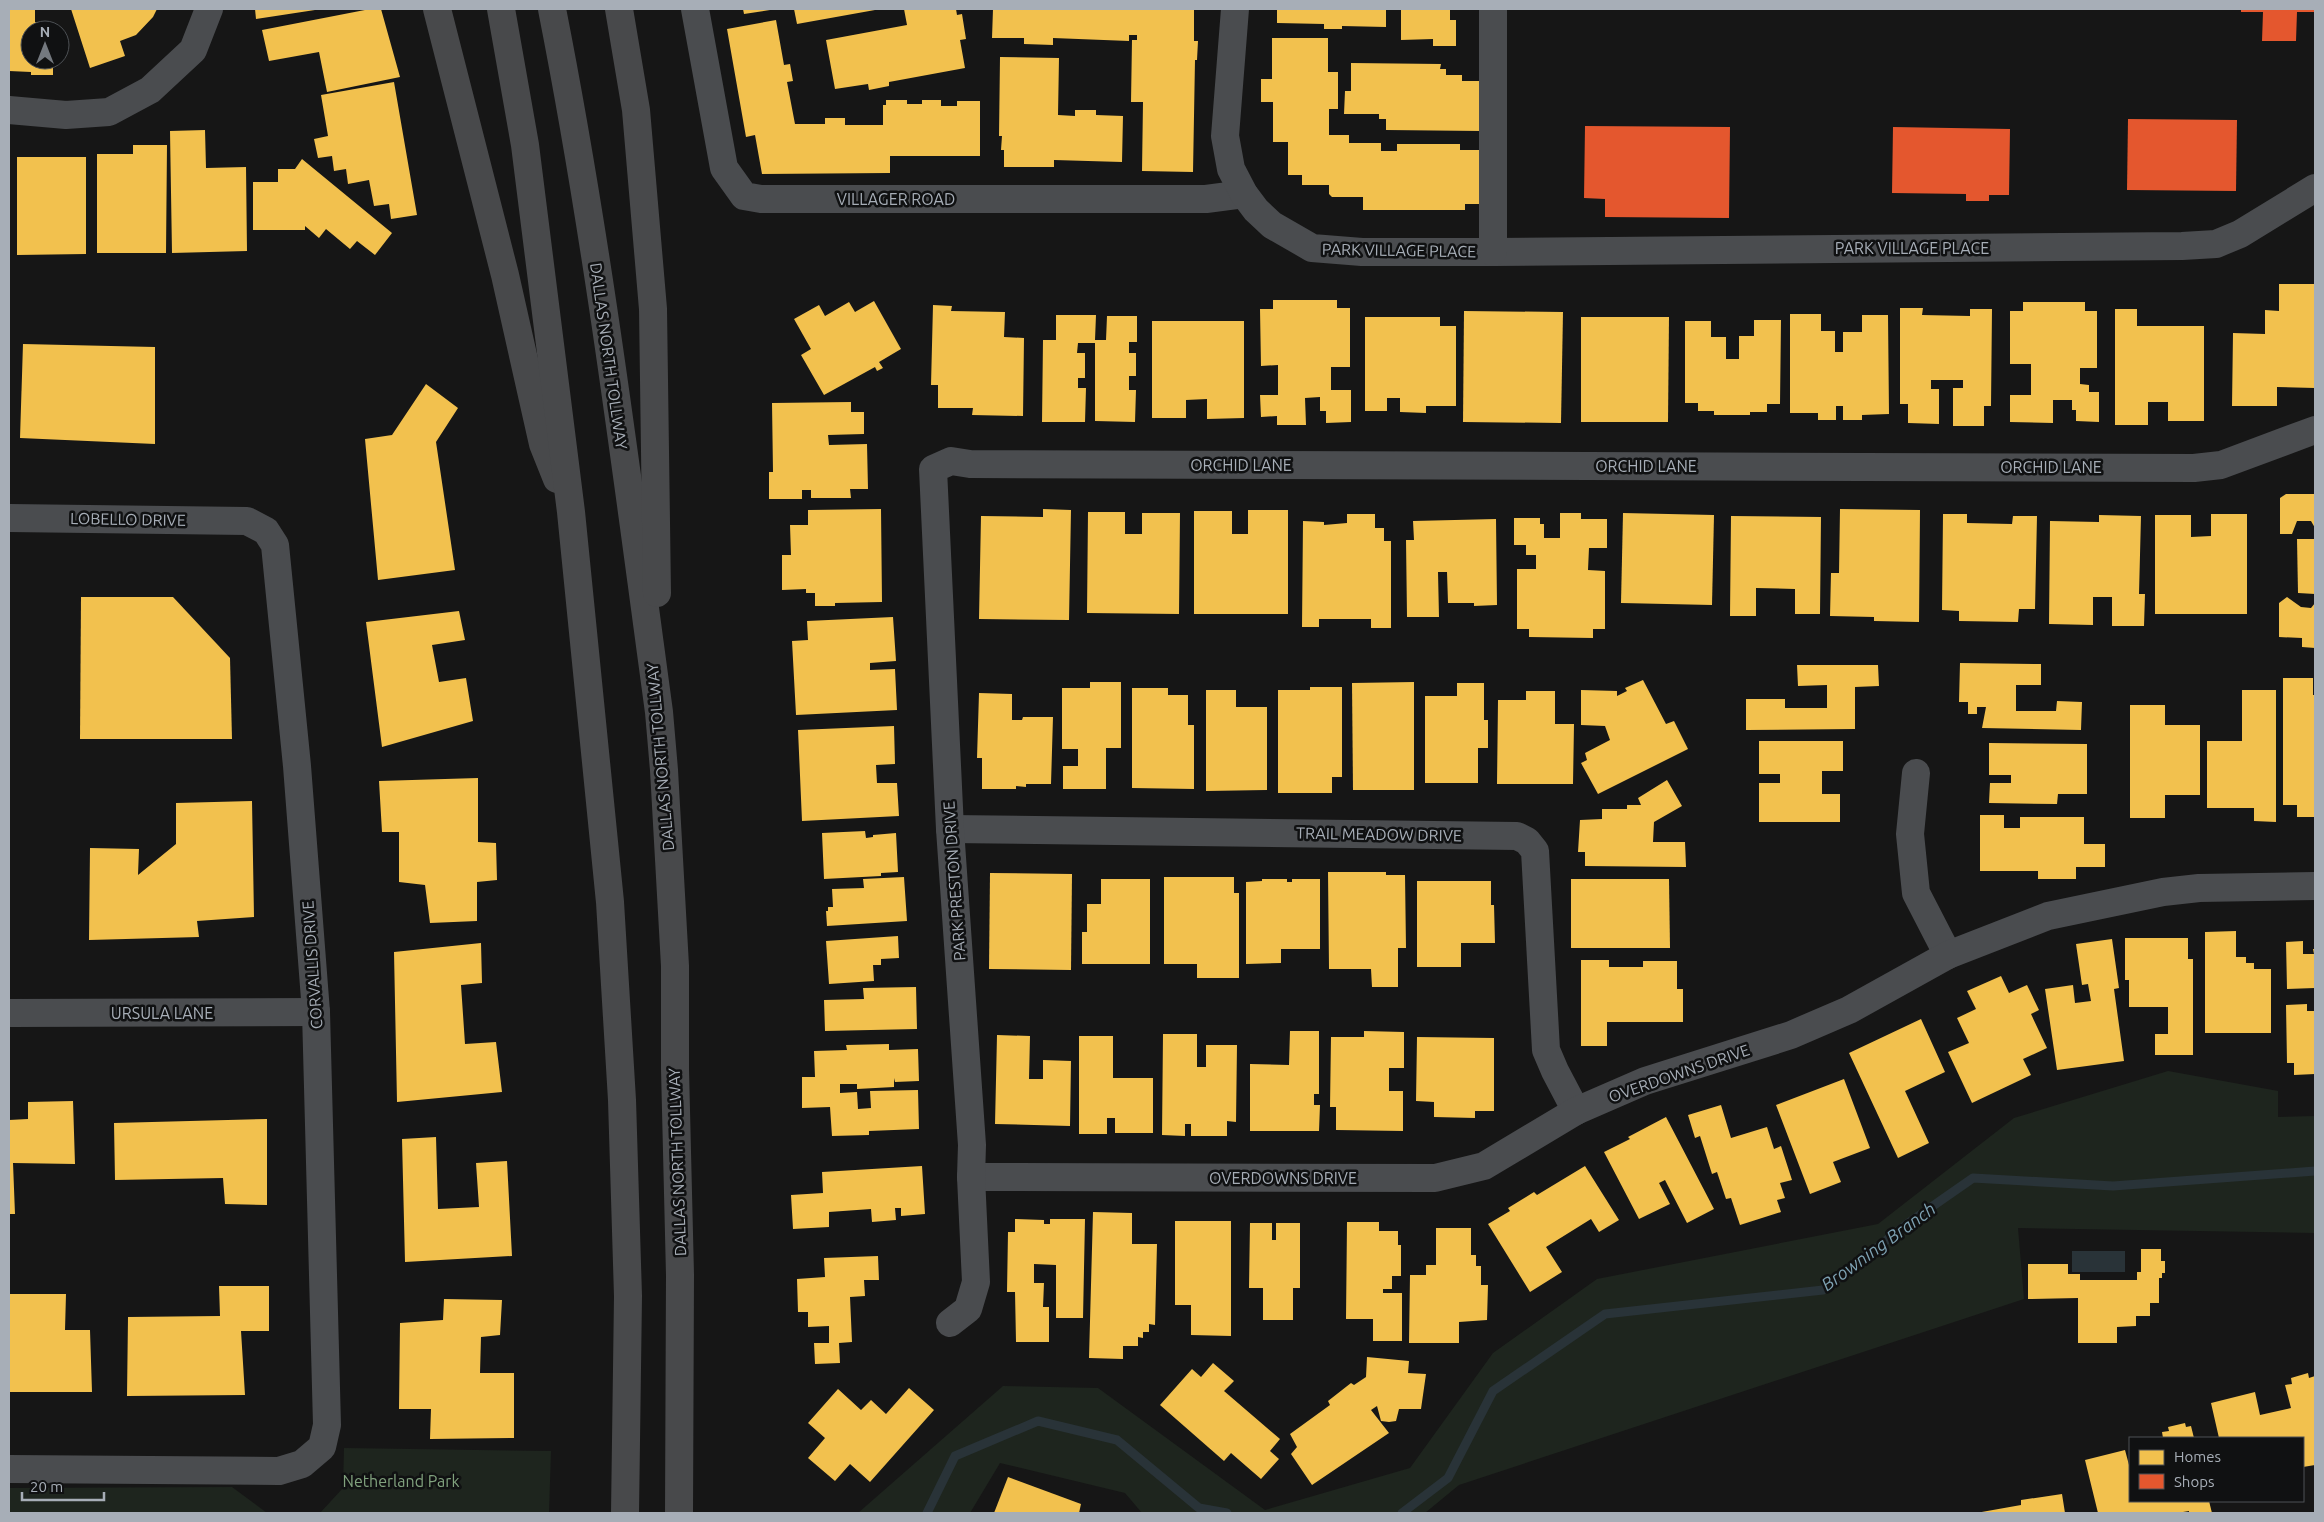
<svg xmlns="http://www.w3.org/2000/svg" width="2324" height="1522" viewBox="0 0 2324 1522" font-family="Ubuntu,sans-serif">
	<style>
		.green { fill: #1e251e }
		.water { fill: #293338 }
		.homes { fill: #f2c14e }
		.shops { fill: #e4572e }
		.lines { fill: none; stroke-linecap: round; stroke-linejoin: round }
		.stream { stroke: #293338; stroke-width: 9 }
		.street { stroke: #4a4c4f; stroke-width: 28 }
		.highway { stroke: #48494b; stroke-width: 28 }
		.labels { text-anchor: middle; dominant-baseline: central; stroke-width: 5; stroke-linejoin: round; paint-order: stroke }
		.street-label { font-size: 16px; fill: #a7aeb7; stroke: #101112 }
		.park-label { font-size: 16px; fill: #81a27e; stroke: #101112 }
		.water-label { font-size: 18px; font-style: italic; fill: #7ea2b3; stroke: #101112 }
	</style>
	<rect width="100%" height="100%" fill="#161616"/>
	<!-- green -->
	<g class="green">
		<path d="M2168 1071 2278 1091V1117L2315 1116V1233L2018 1228 2024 1299 1459 1485 1425 1513H1142L1125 1493 1000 1463 970 1513H858L1003 1386 1098 1388 1265 1510 1410 1468 1493 1353 1597 1279 1878 1224 2014 1118Z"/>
		<path d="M344 1448 551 1451 549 1513H320L343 1488Z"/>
		<path d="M232 1487 267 1513H9V1488Z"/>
	</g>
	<!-- water -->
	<rect class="water" x="2072" y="1251" width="53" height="21"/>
	<!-- homes -->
	<g class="homes">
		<path d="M9 9H35V22H48V30H30V60H53V75H31V72L9 71Z"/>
		<path d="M71 9H157L153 17 136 35 120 41 125 56 90 68Z"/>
		<path d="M255 9H315V10L256 19Z"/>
		<path d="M370 9H381L400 77 327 92 319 52 269 61 262 30Z"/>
		<path d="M743 9H770V10L744 14Z"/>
		<path d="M794 9H875V10L797 24Z"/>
		<path d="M904 9H956L957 15 962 14 966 39 960 40 965 68 889 82V86L869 90 868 84 835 89 826 40 907 25Z"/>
		<path d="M993 9H1194V41H1198L1197 60H1195L1193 172 1142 171 1143 102H1131L1132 40H1137V35H1129V41L1053 38V45L1024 44V38H992Z"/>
		<path d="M1277 9H1386V27L1342 26V29H1324V24L1277 23Z"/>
		<path d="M1401 9H1450V20H1456V46H1433V39L1401 40Z"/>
		<path d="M776 20 784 65 790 64 793 81 787 82 795 124H825V118H845V125H883V105H886V100H907V104H922V100H941V106H957V101H980V156H890V173L762 174 755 135 746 137 727 29Z"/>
		<path d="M1272 38H1328V72H1338V109H1329V135H1349V143H1381V151H1397V144H1460V150H1484L1483 204H1465V210H1363V197H1332L1329 194V185H1302V175H1288V142H1273V102H1261V79H1272Z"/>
		<path d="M1000 57 1059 58 1058 115 1075 116V110H1096V115L1123 116 1122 162 1054 160V167H1004V150H1001L1002 136H999Z"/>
		<path d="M1351 63 1441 64 1440 69H1446V75H1462V81H1482L1481 131 1386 130V119H1379V114H1344L1345 91H1351Z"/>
		<path d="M394 82 417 215 391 219 389 204 374 206 369 180 348 184 346 169 334 171 332 156 318 158 314 139 328 136 321 95Z"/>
		<path d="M205 130 206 168 246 167 247 251 172 253 170 131Z"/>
		<path d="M133 145H167L166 253H97V154H133Z"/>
		<path d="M17 157H86V254L17 255Z"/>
		<path d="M302 159 392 233 375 255 357 241 350 249 326 229 319 238 305 226V230H253V182H278V169H295Z"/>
		<path d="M2279 284H2315V388L2277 387V406H2232L2233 333 2265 334V310L2279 311Z"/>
		<path d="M1273 300H1337V308H1350V367H1331V390H1351V422L1326 423V411H1320V397L1305 398 1306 425H1277V416L1261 417 1260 395H1278V365L1261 366 1260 309H1273Z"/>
		<path d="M874 301 901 349 879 362 883 368 877 371 875 367 824 395 801 355 811 349 794 319 819 305 825 316 849 302 855 312Z"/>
		<path d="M2023 302H2085V311H2097V368H2080V384L2089 385V392H2099V422L2076 421V410H2072V400H2053V423L2010 422V395H2031V364H2010V311H2023Z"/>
		<path d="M933 305 952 306 951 311 1005 312 1004 337 1024 338 1023 416 972 415 973 408H938V385H931Z"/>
		<path d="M1900 308H1923L1922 315 1970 316V309H1992L1991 406H1984V426H1953V388H1963V380H1931V389H1939V424L1908 423V404H1900Z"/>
		<path d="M2115 309H2137V326H2204V421H2168V402H2148V425H2115Z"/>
		<path d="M1464 311 1563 312 1561 423 1463 422Z"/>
		<path d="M1790 314H1821V331H1835V352H1843V332H1862V315H1888L1889 414 1862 415V420H1843V406H1836V420H1818V413H1790Z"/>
		<path d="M1056 315H1096L1095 340H1106L1107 316H1137V342H1129V353H1136V376H1129V390H1136L1135 422 1095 421V343H1078L1077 353H1085V378H1078V388H1086L1085 422H1042L1043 340H1056Z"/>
		<path d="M1365 317H1440V326H1456V406H1426V413L1400 412V398H1387V411H1365Z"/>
		<path d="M1581 317H1669L1668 422H1581Z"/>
		<path d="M1754 320H1781L1780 404H1767V412H1750V415H1714V411H1698V403H1685V321H1711V337H1726V359H1739V336H1754Z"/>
		<path d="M1152 321H1244V418L1207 419V399L1186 400V418H1152Z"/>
		<path d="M23 344 155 347V444L20 438Z"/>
		<path d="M426 384 458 408 436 442 455 570 378 580 365 439 392 435Z"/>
		<path d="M851 402V412H864V434L828 435 829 445 867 444 868 489H850L851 498H811V490H802V499H769V472H773L772 403Z"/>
		<path d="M2286 494H2315V528L2311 521H2297L2292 534H2280V498Z"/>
		<path d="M881 509 882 602 835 603V606H815V593H806V589L782 590V555H791L790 525H808V510Z"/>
		<path d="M1043 509 1071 510 1069 620 979 619 981 516 1043 517Z"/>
		<path d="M1840 509 1920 510 1919 622 1874 621V617L1830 616 1831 573H1839Z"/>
		<path d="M1248 510H1288V614H1194V511H1232V534H1248Z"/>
		<path d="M1088 512H1125V534H1142V513H1180L1179 614 1087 613Z"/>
		<path d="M1560 513H1581V519H1607V548H1589L1588 570 1605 571V629H1593V638L1529 637V629H1517V569H1536V555H1526V545H1514V518H1540V524H1544V538H1560Z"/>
		<path d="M1623 513 1714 515 1712 605 1621 603Z"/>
		<path d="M1347 514H1375V528H1384V541H1391V628H1371V619H1319V627H1302L1303 521 1324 522V525L1347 523Z"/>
		<path d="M1943 514H1967V523L2012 524 2013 516H2037L2035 609H2019L2018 622 1959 621V611L1942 610Z"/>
		<path d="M2211 514H2247V614H2155V515H2191V537L2211 536Z"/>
		<path d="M2099 515 2141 516 2139 594H2145L2144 626H2112V597H2093V625L2049 624 2050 521 2099 522Z"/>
		<path d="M1731 516 1821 517 1820 614H1795V589L1756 588V616H1730Z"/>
		<path d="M1496 519 1497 605 1474 606V603H1448L1447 572H1438L1439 617H1407L1406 540H1414L1413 521Z"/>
		<path d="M2297 539H2315V594L2298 593Z"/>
		<path d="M81 597H173L230 658 232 739H80Z"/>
		<path d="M2287 597 2301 607 2311 608 2315 603V648L2302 647V638L2279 637V603Z"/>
		<path d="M459 611 465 640 432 645 439 682 466 678 473 721 382 747 366 622Z"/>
		<path d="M893 617 896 661 870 663V670L895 669 897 710 796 715 792 641 808 640 807 621Z"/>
		<path d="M1960 663 2041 664V685H2016V711H2056L2057 701 2082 702 2081 730 1982 728 1986 707H1977V714H1968V702H1959Z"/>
		<path d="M1797 665H1878L1879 686 1855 687V729L1746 730V699H1785V708H1827V685L1798 686Z"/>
		<path d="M2283 678H2313V695H2315V817H2297V805H2283Z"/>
		<path d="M1643 680 1666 724 1674 721 1688 749 1598 794 1581 763 1587 760 1585 753 1610 740 1605 726 1581 725V690L1617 691V696L1627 691 1625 688Z"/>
		<path d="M1090 682H1121V748H1106V789H1063V766H1078V749H1062V688H1090Z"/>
		<path d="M1414 682V790H1353L1352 683Z"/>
		<path d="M1457 683H1484V720H1488V748H1478V783H1425V696H1457Z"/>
		<path d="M1310 687H1342V777H1332V793H1278V690H1310Z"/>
		<path d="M1132 688H1168V695H1188V725H1194V789L1132 788Z"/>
		<path d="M1206 690H1236V707H1267V790L1206 791Z"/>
		<path d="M2242 690H2276V822L2254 821V808H2207V741H2242Z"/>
		<path d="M1526 691H1555V724H1574L1573 784H1497L1498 700H1526Z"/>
		<path d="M979 693 1012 694V720H1022L1023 717H1053L1051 784H1026V787L1016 786V789H982V758H977Z"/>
		<path d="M2130 705H2165V725H2200V795H2165V818H2130Z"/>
		<path d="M894 726 895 764 876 765 877 783H897L899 816 802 821 798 730Z"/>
		<path d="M1759 741H1843V771H1822V794H1840V822H1759V783H1780V774H1759Z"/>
		<path d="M1989 743 2087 744V794H2058L2057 804 1989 803 1990 783H2011V775H1989Z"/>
		<path d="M478 778V842L496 843 497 880 477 882V921L430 923 425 885 399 882V832H382L379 781Z"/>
		<path d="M1667 780 1682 806 1654 822 1653 842H1685L1686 867 1585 866V852H1578L1580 820 1602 819V809H1627V805H1641L1638 798Z"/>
		<path d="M252 801 254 917 197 921 199 937 89 940 90 848 139 849 138 875 176 844V803Z"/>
		<path d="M1980 815H2004V828H2020V817H2084V844H2105V867H2076V879H2038V871H1980Z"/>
		<path d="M865 831 866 838 873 837V835L896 833 898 872 881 873V876L824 879 822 833Z"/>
		<path d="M1328 872H1386V875H1405L1406 948H1398V987H1372L1371 969H1329Z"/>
		<path d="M990 873 1072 874 1071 970 989 969Z"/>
		<path d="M904 877 907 921 827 926 826 911H828V907H833L832 889 864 888 863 879Z"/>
		<path d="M1164 877H1234V893H1239V978H1197V964H1164Z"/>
		<path d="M1101 879H1150V964H1082V932H1087V904H1101Z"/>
		<path d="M1262 879H1287V882H1292V879H1320V949H1281V963L1246 964V882L1262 881Z"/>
		<path d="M1571 879H1669L1670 948H1571Z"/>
		<path d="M1417 881H1491V905H1494L1495 943H1461V967H1417Z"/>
		<path d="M2236 931V957H2246V963H2254V969H2271V1033H2205V932Z"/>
		<path d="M898 936 899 958 881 959V965H873L874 981 829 984 826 941Z"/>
		<path d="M2125 938H2188V959H2193V1055H2155V1034H2168V1007H2129V980H2125Z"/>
		<path d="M2112 939 2119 988 2114 989 2124 1061 2057 1070 2045 989 2073 985 2075 1003 2091 1001 2088 984 2082 985 2076 944Z"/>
		<path d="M2303 941V954H2314L2313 949H2315V988L2287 989 2286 942Z"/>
		<path d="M481 943 482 983 461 985 465 1044 496 1042 502 1092 397 1102 394 952Z"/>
		<path d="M1581 960H1609V967H1643V961H1677V989H1683V1022H1607V1046H1581Z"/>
		<path d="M2001 976 2009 993 2027 985 2039 1010 2031 1014 2047 1048 2023 1059 2031 1075 1972 1103 1948 1052 1969 1043 1957 1018 1976 1009 1967 991Z"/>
		<path d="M916 987 917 1029 825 1031 824 1000 864 999 863 988Z"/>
		<path d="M2307 1004V1011H2315V1074L2294 1075V1063H2287L2286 1005Z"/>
		<path d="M1921 1019 1945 1072 1905 1091 1929 1143 1898 1158 1849 1053Z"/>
		<path d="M1290 1031H1319V1094H1314V1105H1320L1319 1131H1250V1064L1289 1065Z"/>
		<path d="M1364 1031 1404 1032V1068H1389V1091H1403V1131L1336 1130V1107H1330L1331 1037H1364Z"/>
		<path d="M1163 1034H1197V1067H1206V1045H1237L1236 1122 1227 1121V1136H1191V1124H1185V1136L1162 1135Z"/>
		<path d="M997 1035 1030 1036 1029 1079H1043V1060L1071 1061 1070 1126 995 1124Z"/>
		<path d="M1079 1036H1113V1078H1153V1133H1115V1118H1107V1134H1079Z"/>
		<path d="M1417 1037 1494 1038V1111H1475V1118L1434 1117V1102L1416 1101Z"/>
		<path d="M889 1044V1050L918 1049 919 1081 895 1082 894 1078V1087L857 1089V1084H840V1093L857 1092 858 1109 871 1108 870 1091 918 1090 919 1129 869 1131V1135L832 1136 830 1107 802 1108V1077H815L814 1051 847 1050 846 1045Z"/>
		<path d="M1844 1079 1870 1148 1833 1162 1841 1182 1810 1194 1776 1105Z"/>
		<path d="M73 1101 75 1164 13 1163 15 1214H9V1120L28 1119V1102Z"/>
		<path d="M1721 1105 1731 1138 1767 1127 1774 1149 1781 1146 1792 1180 1780 1183 1785 1198 1777 1200 1781 1212 1740 1225 1731 1198 1726 1199 1717 1172 1712 1174 1700 1136 1695 1138 1688 1115Z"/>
		<path d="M1666 1117 1714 1209 1687 1223 1665 1180 1659 1183 1670 1204 1639 1219 1604 1152 1630 1139 1628 1137Z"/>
		<path d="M267 1119V1205L225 1204 223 1178 115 1180 114 1123Z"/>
		<path d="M436 1137 438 1209 479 1207 476 1163 507 1161 512 1256 405 1262 402 1139Z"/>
		<path d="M922 1166 925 1214 901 1216V1208H895L896 1220 872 1222 871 1209 829 1212V1227L793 1229 791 1195 823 1193 822 1172Z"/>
		<path d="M1585 1166 1619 1220 1599 1232 1591 1219 1546 1247 1562 1272 1530 1292 1488 1224 1510 1211 1508 1208 1534 1192 1537 1195Z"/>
		<path d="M1093 1212 1132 1213V1244H1157L1155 1325 1149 1324V1332H1143V1338L1138 1337V1346H1123V1359L1089 1358Z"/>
		<path d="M1015 1219 1044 1220V1224H1050V1219H1085L1083 1318H1056V1265L1034 1264V1283H1044L1043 1307H1049V1342H1016L1015 1292H1007L1008 1232H1015Z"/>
		<path d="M1175 1221H1231V1336L1191 1335V1305H1175Z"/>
		<path d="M1347 1222H1379V1231H1398V1245H1401V1276H1392V1289H1383V1293H1402V1341H1373V1319H1346Z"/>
		<path d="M1250 1223H1272V1240H1276V1223H1300V1288H1293V1320H1263V1288H1249Z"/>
		<path d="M1436 1228H1471V1255H1476V1266H1481V1285H1488L1487 1320 1459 1322V1343H1409L1410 1275H1426V1265H1436Z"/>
		<path d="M2141 1249H2161V1261H2165V1273H2162V1278H2159V1303H2150V1316H2136V1326L2117 1327V1343H2078V1298L2028 1299V1264H2068V1274H2080V1280H2137V1272H2141Z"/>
		<path d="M878 1256 879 1280H864L865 1296 850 1297 852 1342 839 1343 840 1363 815 1364 814 1343H829V1326L808 1327V1312H798L797 1279 825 1277 824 1258Z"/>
		<path d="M219 1286H269V1331H241L245 1395 127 1396 128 1317 220 1316Z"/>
		<path d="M9 1294H66L65 1330H90L92 1392H9Z"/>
		<path d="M444 1299 502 1300 500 1335 481 1337 480 1373H514V1438L430 1439 431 1409H399L400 1323 443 1320Z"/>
		<path d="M1367 1357 1409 1361 1408 1373 1426 1374 1421 1409H1399L1396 1421 1389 1422 1381 1421 1377 1406 1371 1410 1389 1433 1312 1485 1291 1454 1297 1447 1290 1434 1330 1405 1328 1401 1351 1383 1354 1385 1366 1377Z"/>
		<path d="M1213 1363 1234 1381 1224 1391 1280 1439 1270 1451 1279 1459 1261 1479 1231 1453 1224 1461 1160 1405 1192 1369 1201 1377Z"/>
		<path d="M2308 1373 2309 1378 2315 1376V1465L2303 1467V1438H2219L2211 1403 2255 1392 2260 1415 2291 1408 2285 1385 2292 1384 2291 1378Z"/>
		<path d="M909 1388 934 1410 870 1482 850 1464 835 1481 808 1458 825 1438 808 1423 838 1389 861 1410 871 1400 886 1414Z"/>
		<path d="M2185 1423 2186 1427 2191 1426 2194 1438H2163L2162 1432 2169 1431 2168 1427Z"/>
		<path d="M2125 1450 2129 1465H2130V1501H2209L2212 1513H2189V1511L2177 1513H2098L2085 1460Z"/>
		<path d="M1008 1477 1081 1504 1079 1513H994Z"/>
		<path d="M2062 1494 2065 1513H1976L2021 1505V1500Z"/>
	</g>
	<!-- shops -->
	<g class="shops">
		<path d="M2241 9H2314V12H2297L2296 41H2262L2263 12H2241Z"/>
		<path d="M2128 119 2237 120 2236 191 2127 190Z"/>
		<path d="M1585 126 1730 127 1729 218 1605 217V199L1584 198Z"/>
		<path d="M1893 127 2010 129 2009 195H1989V201H1966V194L1892 193Z"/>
	</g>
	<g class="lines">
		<!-- stream -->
		<g class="stream">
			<path d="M927 1513 955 1456 1038 1421 1117 1440 1199 1508 1227 1513"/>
			<path d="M1402 1513 1448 1478 1493 1391 1605 1314 1823 1290 1907 1224 1973 1178 2113 1186 2315 1171"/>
		</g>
		<!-- street -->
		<g class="street">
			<path d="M695 9 724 168 744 196 761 199H1206L1244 194"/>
			<path d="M1235 9 1225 136 1231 169 1244 194 1256 210 1272 225 1312 248 1362 252H1493L2182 246 2216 244 2240 234 2315 188"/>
			<path d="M9 110 66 115 109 112 150 90 193 50 209 9"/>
			<path d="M1493 252V9"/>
			<path d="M9 518 247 521 266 531 275 545 297 766 316 1012 327 1425 322 1447 302 1464 279 1471 9 1469"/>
			<path d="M1916 773 1910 834 1916 893 1948 955"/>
			<path d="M950 829 1517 836 1527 841 1535 851 1546 1050 1555 1071 1576 1111"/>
			<path d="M9 1013 316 1012"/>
			<path d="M971 1177 1435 1178 1484 1166 1576 1111 1645 1081 1791 1035 1849 1010 1948 955 2048 916 2163 892 2199 888 2315 886"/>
			<path d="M950 1323 968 1309 976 1282 971 1177 972 1145 950 829 933 469 951 461 970 464 2194 468 2221 465 2315 430"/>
		</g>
		<!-- highway -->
		<g class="highway">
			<path d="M437 9 505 275 543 444 557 479"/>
			<path d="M501 9 525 145 571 512 610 902 622 1100 628 1296 625 1513"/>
			<path d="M552 9C598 242 627 477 659 712L664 770 675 966V1069L680 1275 679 1513"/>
			<path d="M619 9 636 110 653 309 657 593"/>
		</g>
	</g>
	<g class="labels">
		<!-- street labels -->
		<g class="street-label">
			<text x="896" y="199">VILLAGER ROAD</text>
			<text x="1912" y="248">PARK VILLAGE PLACE</text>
			<text transform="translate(1399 250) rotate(1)">PARK VILLAGE PLACE</text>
			<text transform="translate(609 356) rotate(82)">DALLAS NORTH TOLLWAY</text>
			<text x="1241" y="465">ORCHID LANE</text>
			<text x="1646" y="466">ORCHID LANE</text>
			<text x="2051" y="467">ORCHID LANE</text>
			<text transform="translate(128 519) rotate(1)">LOBELLO DRIVE</text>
			<text transform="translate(660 757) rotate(-95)">DALLAS NORTH TOLLWAY</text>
			<text transform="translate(1379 834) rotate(1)">TRAIL MEADOW DRIVE</text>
			<text transform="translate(954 881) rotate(-94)">PARK PRESTON DRIVE</text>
			<text transform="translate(312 965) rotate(-94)">CORVALLIS DRIVE</text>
			<text x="162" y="1013">URSULA LANE</text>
			<text transform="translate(1679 1073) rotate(-19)">OVERDOWNS DRIVE</text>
			<text transform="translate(677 1162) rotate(-92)">DALLAS NORTH TOLLWAY</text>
			<text x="1283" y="1178">OVERDOWNS DRIVE</text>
		</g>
		<!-- park labels -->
		<g class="park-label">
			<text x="401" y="1481">Netherland Park</text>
		</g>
		<!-- water labels -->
		<g class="water-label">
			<text transform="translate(1878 1246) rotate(-36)">Browning Branch</text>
		</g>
	</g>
	<!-- border -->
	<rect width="2324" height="1522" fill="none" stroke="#a7aeb7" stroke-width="20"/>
	<!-- legend -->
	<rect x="2129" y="1437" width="175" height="65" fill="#101112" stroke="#4c5054"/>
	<rect x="2139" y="1450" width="25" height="15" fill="#f2c14e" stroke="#4c5054"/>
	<text x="2174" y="1462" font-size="15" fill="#a7aeb7">Homes</text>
	<rect x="2139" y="1474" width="25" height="15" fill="#e4572e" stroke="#4c5054"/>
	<text x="2174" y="1487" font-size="15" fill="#a7aeb7">Shops</text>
	<!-- north arrow -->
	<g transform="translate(45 45)"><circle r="24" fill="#101112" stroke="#4c5054"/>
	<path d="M0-4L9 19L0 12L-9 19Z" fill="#74797f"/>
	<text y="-8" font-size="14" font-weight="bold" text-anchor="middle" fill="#a7aeb7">N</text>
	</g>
	<!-- scale -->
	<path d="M22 1492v8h82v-8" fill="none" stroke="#a7aeb7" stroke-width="2.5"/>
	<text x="30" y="1492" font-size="15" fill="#a7aeb7" stroke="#101112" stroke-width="4" paint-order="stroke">20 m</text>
</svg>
